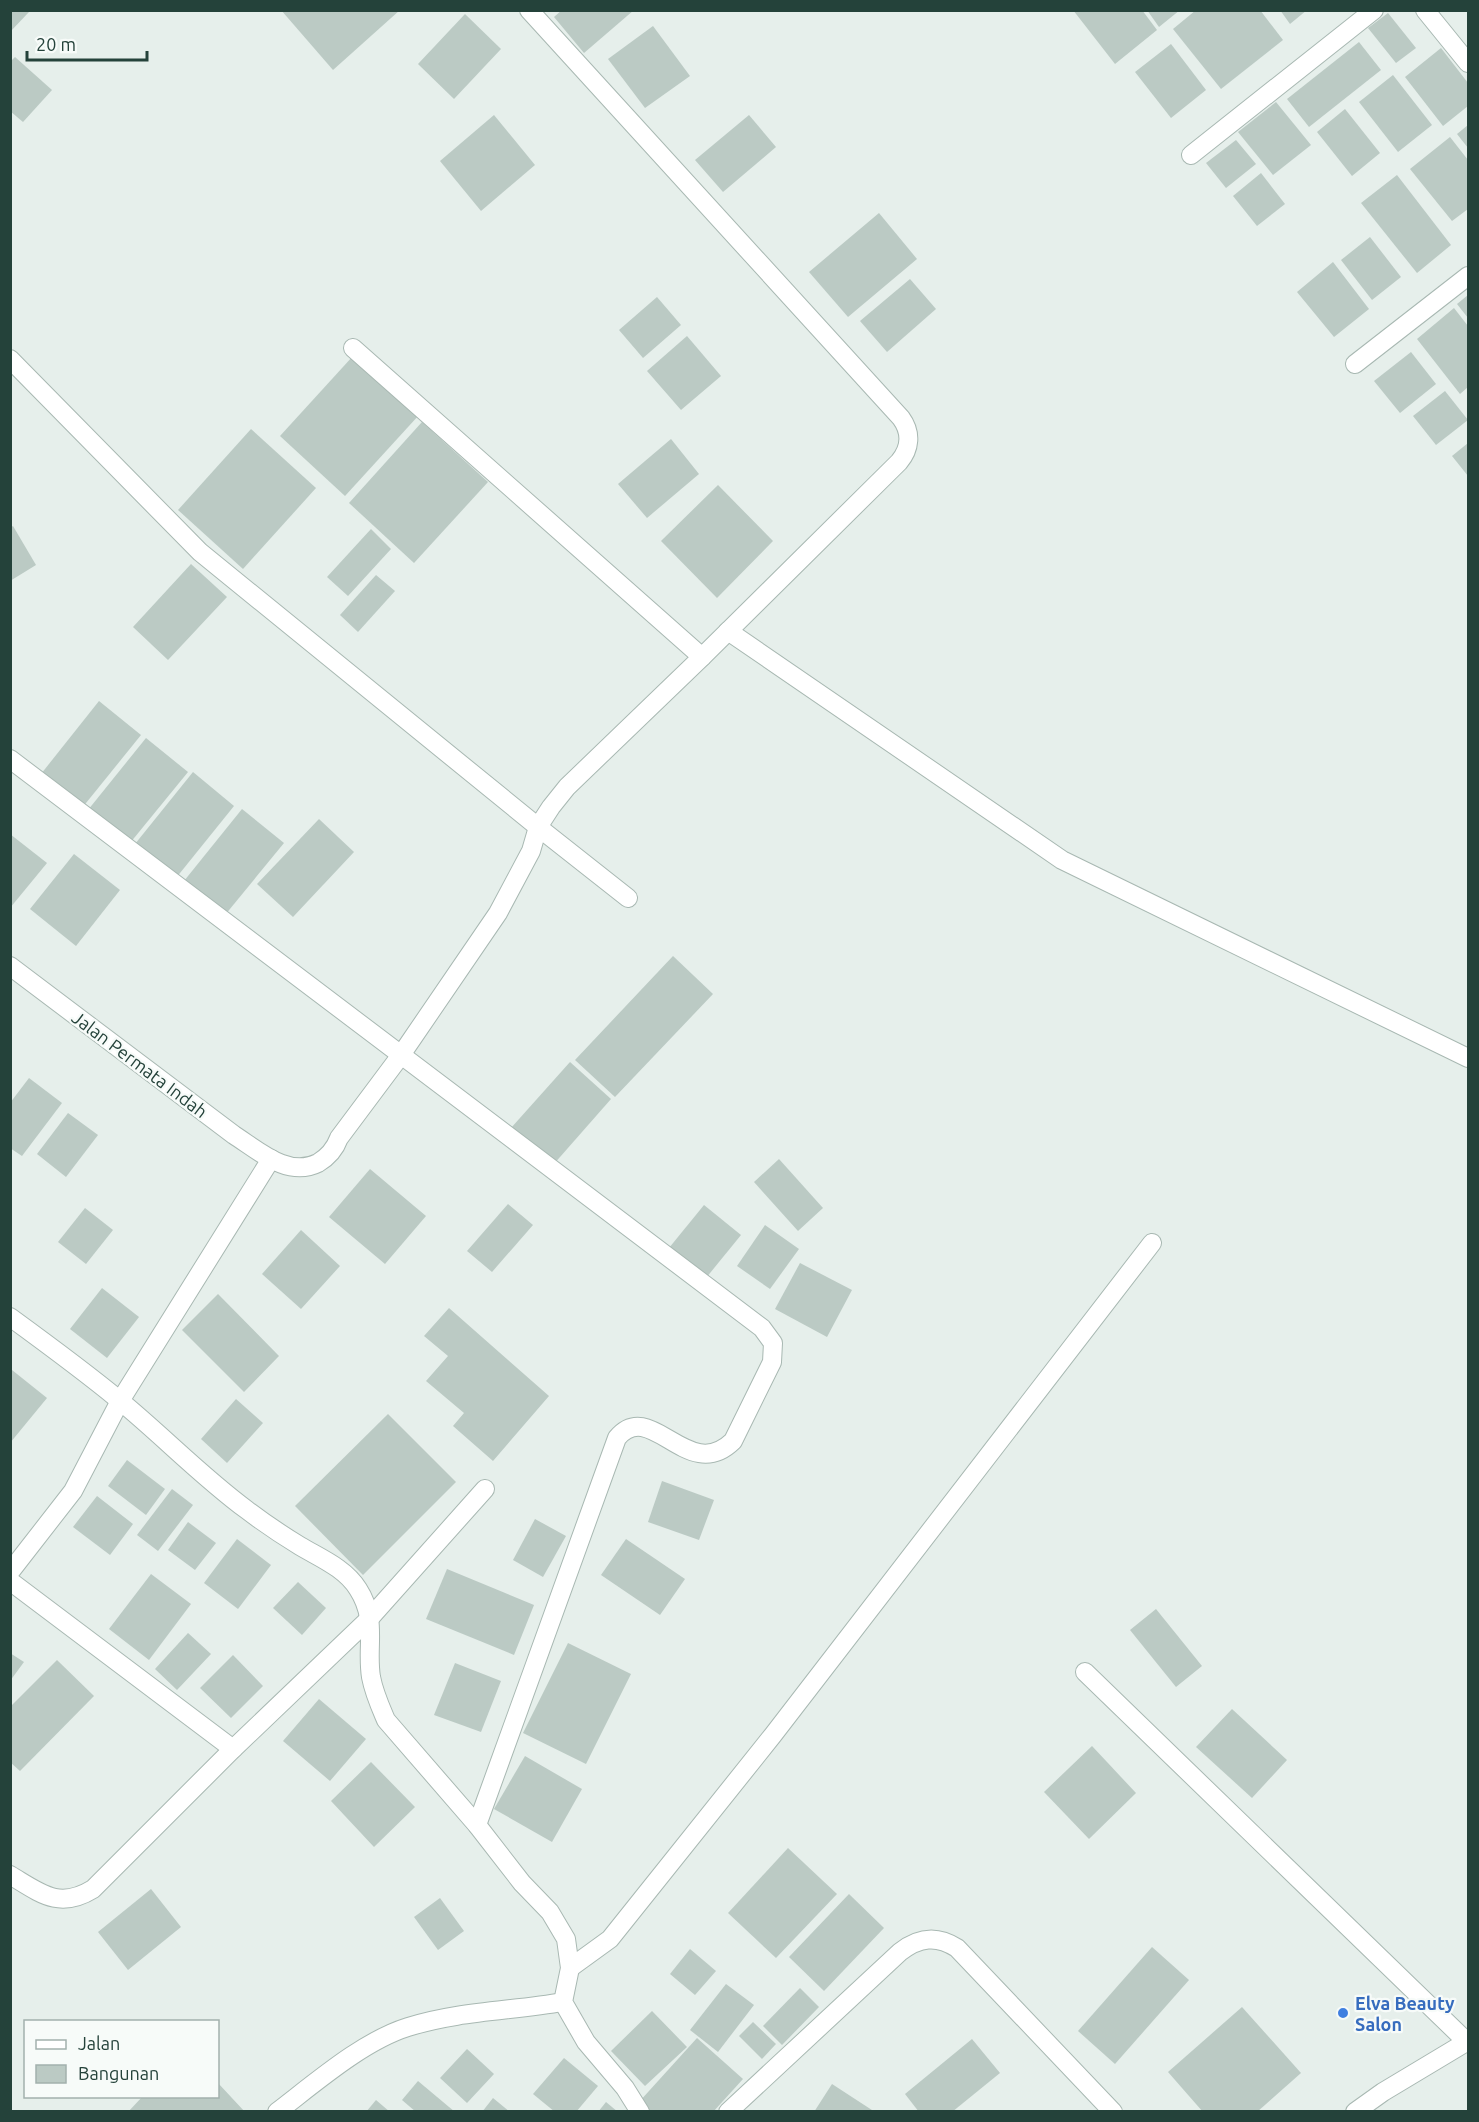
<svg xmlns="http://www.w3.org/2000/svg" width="1479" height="2122" viewBox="0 0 1479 2122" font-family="Ubuntu,sans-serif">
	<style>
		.building { fill: #bbcac4 }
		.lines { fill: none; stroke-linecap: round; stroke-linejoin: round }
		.minor-casing { stroke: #a8b8b2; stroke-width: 20 }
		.tertiary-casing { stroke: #a8b8b2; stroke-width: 20 }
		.minor { stroke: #fff; stroke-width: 18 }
		.tertiary { stroke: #fff; stroke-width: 18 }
		.shop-dot { fill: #3f7fe0; stroke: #f7fbf9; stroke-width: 2 }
		.labels { text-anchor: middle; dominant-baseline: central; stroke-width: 4.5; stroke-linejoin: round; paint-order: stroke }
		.street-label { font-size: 18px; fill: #24423a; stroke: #f7fbf9 }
		.shop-label { font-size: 18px; font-weight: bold; fill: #366cbe; stroke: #f7fbf9; text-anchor: start }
	</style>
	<rect width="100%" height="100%" fill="#e6efeb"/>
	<!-- building -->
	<g class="building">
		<path d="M10 10 29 12 10 32Z"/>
		<path d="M281 10H400L333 70Z"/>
		<path d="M562 10H634L584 53 554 17Z"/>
		<path d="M1073 10H1142L1157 30 1115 64Z"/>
		<path d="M1147 10H1180L1159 27Z"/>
		<path d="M1196 10H1260L1283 40 1221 89 1173 29Z"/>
		<path d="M1280 10H1307L1290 24Z"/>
		<path d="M1388 13 1416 48 1396 63 1368 28Z"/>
		<path d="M465 14 501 49 454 99 418 64Z"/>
		<path d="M653 26 690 76 645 108 608 59Z"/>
		<path d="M1359 42 1381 70 1309 127 1287 99Z"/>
		<path d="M1171 44 1206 90 1171 118 1135 72Z"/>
		<path d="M1441 48 1468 83V106L1443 126 1405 77Z"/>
		<path d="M15 57 52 90 23 122 10 111V62Z"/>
		<path d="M1393 75 1432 125 1398 152 1359 102Z"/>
		<path d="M1276 102 1311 145 1273 175 1238 132Z"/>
		<path d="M1345 109 1380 153 1352 176 1317 132Z"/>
		<path d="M494 115 535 165 481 211 440 161Z"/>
		<path d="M749 115 776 147 723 192 695 160Z"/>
		<path d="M1468 125V148L1457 134Z"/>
		<path d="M1450 137 1468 160V209L1452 221 1410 169Z"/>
		<path d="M1236 140 1256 164 1226 188 1206 163Z"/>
		<path d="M1261 173 1285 204 1257 226 1233 196Z"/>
		<path d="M1397 175 1451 245 1417 273 1361 203Z"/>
		<path d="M879 213 917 259 848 317 809 272Z"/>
		<path d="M1370 237 1401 277 1372 300 1341 260Z"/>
		<path d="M1333 262 1369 309 1334 337 1297 292Z"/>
		<path d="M910 279 936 309 887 352 860 321Z"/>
		<path d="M1468 295V318L1457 304Z"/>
		<path d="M657 297 681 325 643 358 619 330Z"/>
		<path d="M1454 308 1468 326V387L1460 394 1417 339Z"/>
		<path d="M687 336 721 376 681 410 647 371Z"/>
		<path d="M1411 352 1436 384 1400 413 1374 381Z"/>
		<path d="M353 356 419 415 345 496 280 436Z"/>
		<path d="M1445 391 1468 420 1436 445 1413 416Z"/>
		<path d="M422 422 488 482 414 563 349 503Z"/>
		<path d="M251 429 316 488 243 569 178 510Z"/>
		<path d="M671 439 699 474 647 518 618 484Z"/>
		<path d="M1468 443V476L1452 456Z"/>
		<path d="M718 485 773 541 717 598 661 541Z"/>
		<path d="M13 526 36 565 10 581V528Z"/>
		<path d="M371 529 391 549 348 596 327 577Z"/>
		<path d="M191 564 227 597 168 660 133 627Z"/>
		<path d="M376 575 395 591 358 632 340 615Z"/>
		<path d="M99 701 141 735 82 808 41 774Z"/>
		<path d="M146 738 188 772 130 843 88 810Z"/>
		<path d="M193 772 234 806 176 878 135 844Z"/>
		<path d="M242 809 284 843 225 915 184 881Z"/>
		<path d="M319 819 354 852 293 917 257 884Z"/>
		<path d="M10 834 47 863 10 908Z"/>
		<path d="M74 854 120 890 76 946 30 909Z"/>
		<path d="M673 956 713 994 615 1097 575 1060Z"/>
		<path d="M570 1062 611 1099 553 1165 511 1128Z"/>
		<path d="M29 1078 62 1103 22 1156 10 1148V1103Z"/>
		<path d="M68 1113 98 1135 66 1177 37 1154Z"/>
		<path d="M779 1159 823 1208 798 1231 754 1182Z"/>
		<path d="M370 1169 426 1216 385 1264 329 1217Z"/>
		<path d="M508 1204 533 1225 492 1272 467 1251Z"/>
		<path d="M704 1205 741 1235 706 1278 669 1248Z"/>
		<path d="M85 1208 113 1230 86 1264 58 1242Z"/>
		<path d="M765 1225 799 1249 770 1289 737 1266Z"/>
		<path d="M301 1230 340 1266 301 1309 262 1274Z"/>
		<path d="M800 1263 852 1290 827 1337 775 1309Z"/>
		<path d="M102 1288 139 1317 107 1358 70 1329Z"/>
		<path d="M218 1294 279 1356 244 1392 182 1330Z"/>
		<path d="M449 1308 549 1396 493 1461 453 1426 464 1413 426 1381 448 1356 424 1336Z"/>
		<path d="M12 1370 47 1398 10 1443V1372Z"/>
		<path d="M236 1399 263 1423 227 1463 201 1439Z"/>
		<path d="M388 1414 456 1482 363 1575 295 1506Z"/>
		<path d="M127 1460 165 1489 146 1515 108 1486Z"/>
		<path d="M662 1481 714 1500 699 1540 648 1522Z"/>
		<path d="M172 1489 193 1505 158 1551 137 1535Z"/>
		<path d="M97 1496 133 1524 110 1555 73 1527Z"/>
		<path d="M535 1519 566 1536 543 1577 513 1560Z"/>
		<path d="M188 1522 216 1543 195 1570 168 1550Z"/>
		<path d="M237 1539 271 1565 238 1609 204 1583Z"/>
		<path d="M626 1539 685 1579 660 1615 601 1575Z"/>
		<path d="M447 1569 534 1605 514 1655 426 1619Z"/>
		<path d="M151 1574 191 1604 149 1660 109 1629Z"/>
		<path d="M298 1582 326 1608 302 1635 273 1608Z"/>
		<path d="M1156 1609 1202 1666 1176 1687 1130 1630Z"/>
		<path d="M188 1633 211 1654 177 1690 155 1669Z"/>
		<path d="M568 1643 631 1674 586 1764 523 1733Z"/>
		<path d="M10 1653 24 1662 10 1681Z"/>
		<path d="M233 1655 263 1686 231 1718 200 1688Z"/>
		<path d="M57 1660 94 1696 20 1771 10 1762V1707Z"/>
		<path d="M455 1663 501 1681 481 1732 434 1715Z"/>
		<path d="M319 1699 366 1739 330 1781 283 1741Z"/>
		<path d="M1232 1709 1287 1760 1252 1798 1196 1747Z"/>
		<path d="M1092 1746 1136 1793 1089 1839 1044 1792Z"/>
		<path d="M525 1756 582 1789 552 1842 494 1809Z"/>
		<path d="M371 1762 415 1807 374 1847 331 1801Z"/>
		<path d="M788 1848 837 1894 776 1958 728 1913Z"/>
		<path d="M151 1889 181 1927 128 1970 98 1932Z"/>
		<path d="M849 1894 884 1928 824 1991 789 1957Z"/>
		<path d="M440 1898 464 1931 438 1950 414 1917Z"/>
		<path d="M1152 1947 1189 1980 1115 2064 1078 2031Z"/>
		<path d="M690 1949 716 1971 695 1995 670 1974Z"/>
		<path d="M726 1984 754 2005 718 2052 690 2030Z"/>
		<path d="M800 1988 819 2007 782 2045 763 2026Z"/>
		<path d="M1242 2007 1301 2073 1257 2112H1203L1168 2072Z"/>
		<path d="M652 2011 687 2047 645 2086 611 2051Z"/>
		<path d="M753 2022 776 2044 762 2059 739 2036Z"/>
		<path d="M697 2038 743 2079 713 2112H650L639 2102Z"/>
		<path d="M972 2039 1000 2073 952 2112H919L905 2094Z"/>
		<path d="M467 2049 494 2074 467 2103 440 2078Z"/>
		<path d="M564 2058 598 2086 576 2112H555L533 2094Z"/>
		<path d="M418 2081 455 2112H416L402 2100Z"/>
		<path d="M218 2083 245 2112H128L143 2096H218Z"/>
		<path d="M832 2084 875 2112H814Z"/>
		<path d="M493 2098 510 2112H482Z"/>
		<path d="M376 2100 390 2112H366Z"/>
		<path d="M606 2102 618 2112H598Z"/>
	</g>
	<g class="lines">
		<!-- minor casing -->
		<g class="minor-casing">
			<g id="minor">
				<path d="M1425 10 1468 63"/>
				<path d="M1191 155 1374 10"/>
				<path d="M353 348 702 657"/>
				<path d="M10 359 200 552 538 827 628 898"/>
				<path d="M1355 364 1468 276"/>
				<path d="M728 631 1062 860 1468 1058"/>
				<path d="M10 759 762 1328 773 1343 772 1362 733 1441C688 1485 651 1397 617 1438L477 1825"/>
				<path d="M10 966 234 1135C259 1151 288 1178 318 1163 328 1157 335 1149 339 1138L401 1055 498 913 531 851 538 827 551 807 567 787 702 657 899 462C910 449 912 433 901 418L529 10"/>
				<path d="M10 1317C47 1344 84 1371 119 1400 163 1436 202 1477 247 1510 264 1523 282 1535 300 1546 320 1558 345 1568 358 1589 378 1620 366 1646 371 1677 374 1693 380 1706 386 1720L477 1825 522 1883 550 1912 566 1939 570 1968 563 2002 586 2042 625 2088 640 2112"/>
				<path d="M10 1572 73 1491 120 1401 271 1159"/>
				<path d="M10 1581 233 1749"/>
				<path d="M1085 1672 1468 2043"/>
				<path d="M10 1875C40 1893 59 1910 93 1889L233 1749 369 1619 485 1489"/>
				<path d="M570 1968 610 1939 773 1735 1152 1243"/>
				<path d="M277 2112C315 2083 363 2041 408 2027 458 2011 512 2011 563 2002"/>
				<path d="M728 2112 900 1952C919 1937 937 1935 957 1948L1113 2112"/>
			</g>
		</g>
		<!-- tertiary casing -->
		<g class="tertiary-casing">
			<path id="tertiary" d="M1355 2112 1383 2092 1468 2041"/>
		</g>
		<!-- minor -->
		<use href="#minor" class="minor"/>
		<!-- tertiary -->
		<use href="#tertiary" class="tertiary"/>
	</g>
	<!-- markers -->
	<circle class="shop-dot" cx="1343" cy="2013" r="6"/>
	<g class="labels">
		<!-- street labels -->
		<g class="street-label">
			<text transform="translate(140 1064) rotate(37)">Jalan Permata Indah</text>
		</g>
		<!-- shop labels -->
		<g class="shop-label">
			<text x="1355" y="2003">Elva Beauty<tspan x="1355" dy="21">Salon</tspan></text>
		</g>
	</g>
	<!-- border -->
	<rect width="1479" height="2122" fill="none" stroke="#24423a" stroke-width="24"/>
	<!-- legend -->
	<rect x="24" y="2020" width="195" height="78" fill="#f7fbf9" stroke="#a3b1ad" stroke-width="1.5"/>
	<rect x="36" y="2040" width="30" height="9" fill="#ffffff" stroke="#a3b1ad" stroke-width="1.5"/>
	<text x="78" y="2050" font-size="18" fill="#24423a">Jalan</text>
	<rect x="36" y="2065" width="30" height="18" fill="#bbcac4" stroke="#a3b1ad" stroke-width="1.5"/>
	<text x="78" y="2080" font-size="18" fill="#24423a">Bangunan</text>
	<!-- scale -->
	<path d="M27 51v9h120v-9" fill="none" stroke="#24423a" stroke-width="3"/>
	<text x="36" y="51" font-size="18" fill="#24423a" stroke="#f7fbf9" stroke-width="4.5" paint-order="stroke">20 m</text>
</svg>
